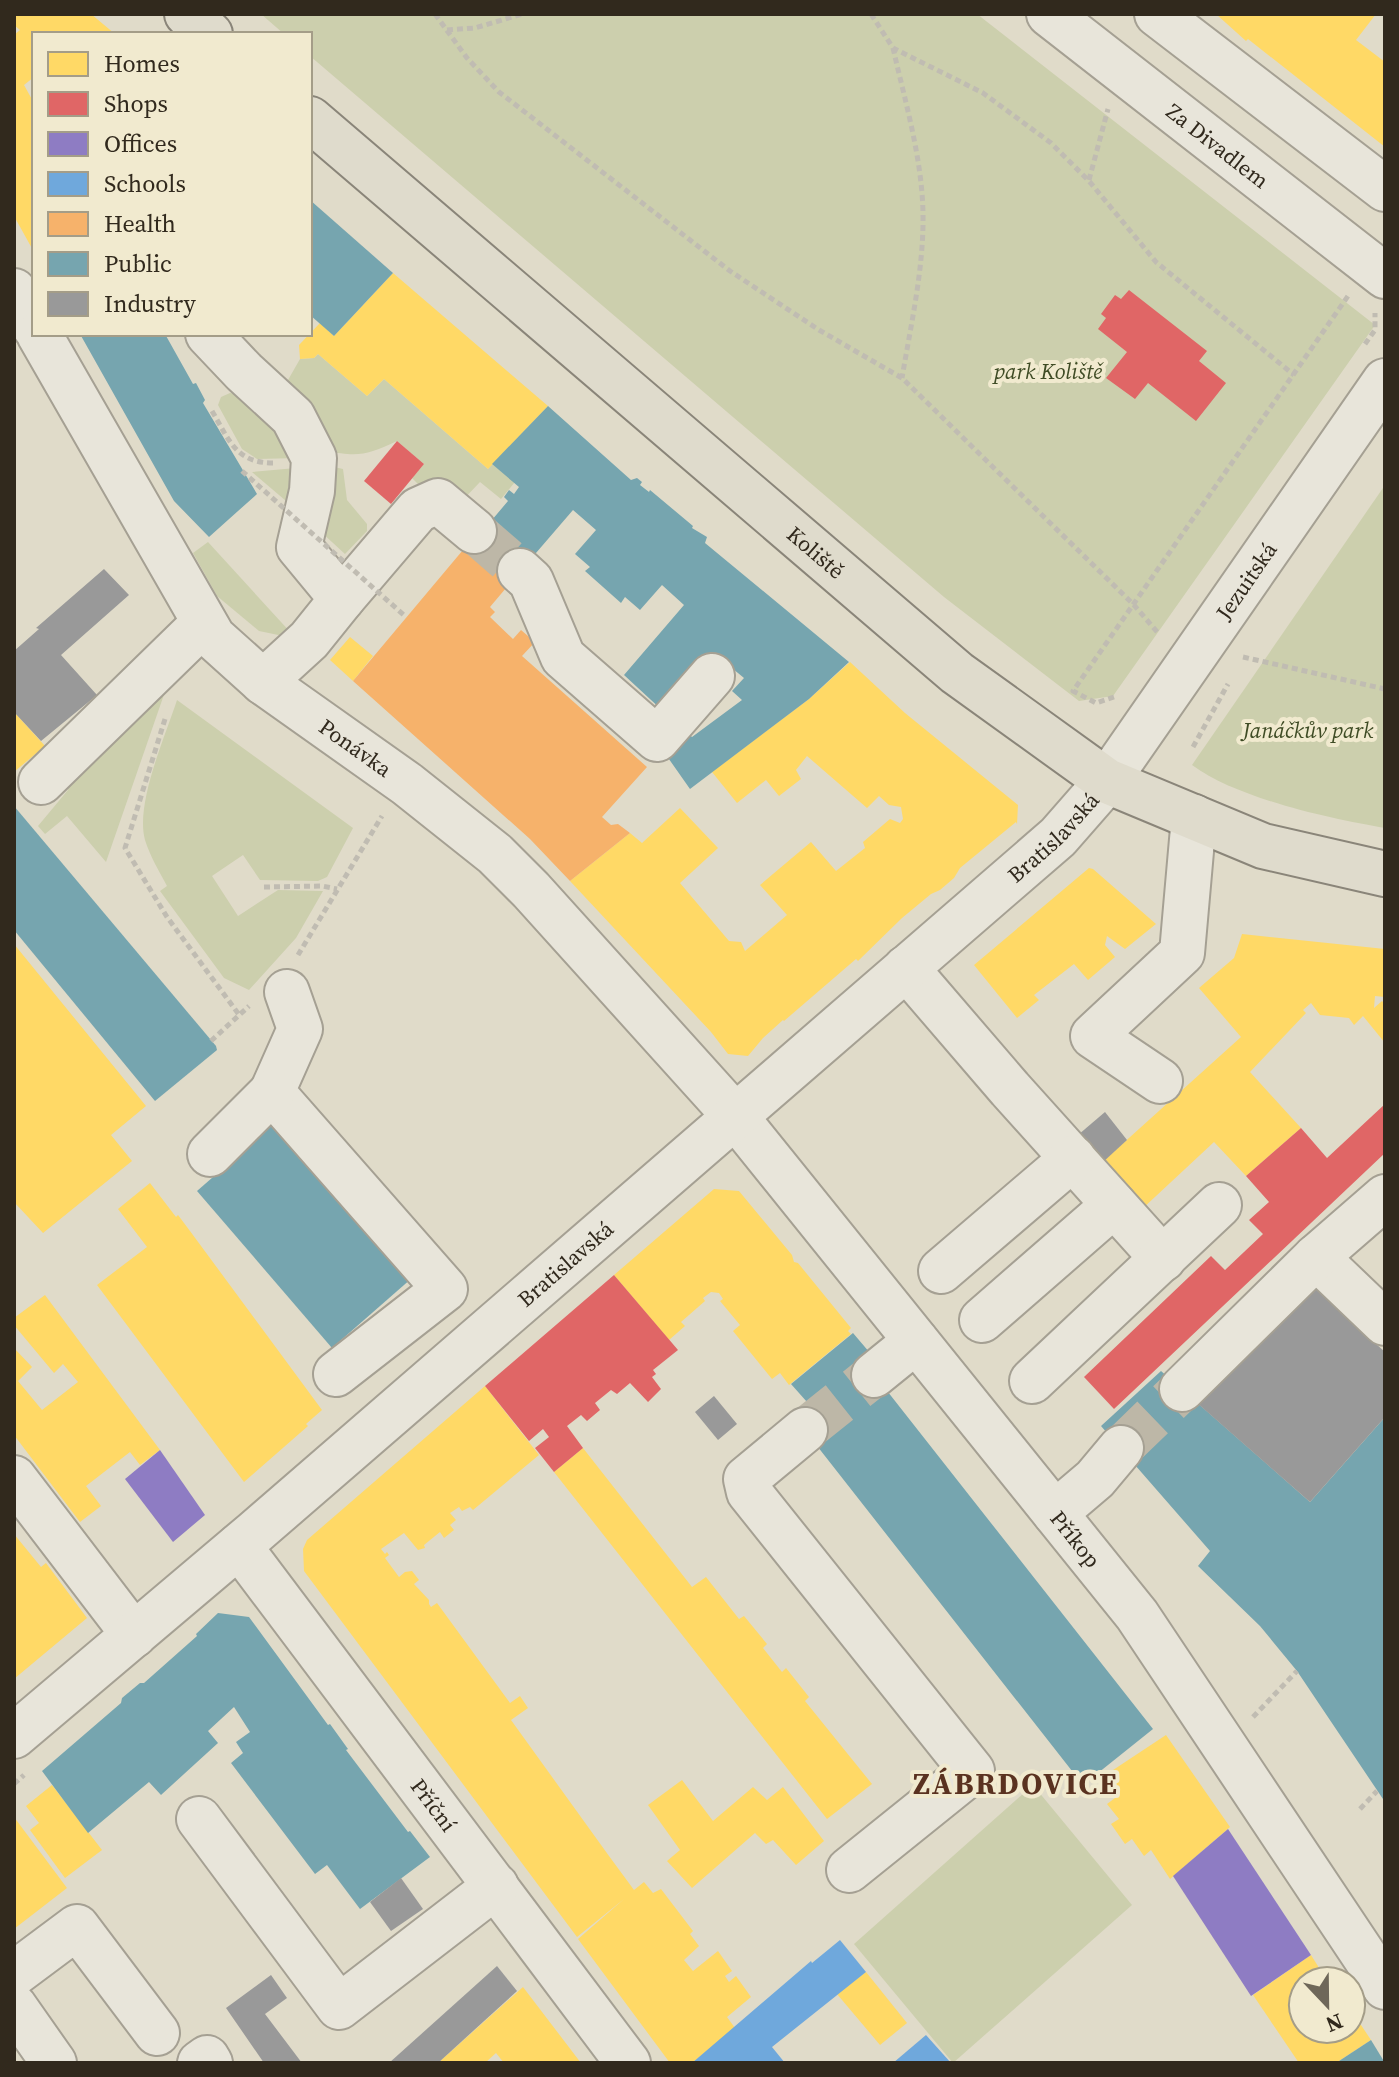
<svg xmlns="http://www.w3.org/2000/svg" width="1399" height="2077" viewBox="0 0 1399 2077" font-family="'Source Serif 4',serif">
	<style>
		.green { fill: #cccfad }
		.homes { fill: #ffd966 }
		.shops { fill: #e06666 }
		.offices { fill: #8e7cc3 }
		.schools { fill: #6fa8dc }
		.health { fill: #f6b26b }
		.public { fill: #76a5af }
		.industry { fill: #999 }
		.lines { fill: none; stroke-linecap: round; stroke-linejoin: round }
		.minor-tunnel { stroke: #bdb7a7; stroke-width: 44; stroke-dasharray: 44 22; stroke-linecap: butt }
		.minor-casing { stroke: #a5a093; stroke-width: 48 }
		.major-casing { stroke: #8a8579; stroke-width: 48 }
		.path { stroke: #c0bcb2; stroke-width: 5; stroke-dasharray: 6 4; stroke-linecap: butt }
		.minor { stroke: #e8e5da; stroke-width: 44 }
		.major { stroke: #dfdbcc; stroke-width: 44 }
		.path-bridge { stroke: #c0bcb2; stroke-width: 5; stroke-dasharray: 6 4; stroke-linecap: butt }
		.labels { text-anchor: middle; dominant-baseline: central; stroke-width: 8; stroke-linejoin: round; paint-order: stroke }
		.street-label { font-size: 22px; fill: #31291d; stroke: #f1eacf }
		.park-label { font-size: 22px; font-style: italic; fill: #3f4c25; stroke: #f1eacf }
		.district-label { font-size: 30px; font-weight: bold; letter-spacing: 2px; fill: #5a3220; stroke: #f1eacf }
	</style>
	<rect width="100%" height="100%" fill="#e0dbc9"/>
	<!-- green -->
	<g class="green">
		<path d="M261 14H977L1375 325 1113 696 1079 701 944 597 310 56V34H284Z"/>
		<path d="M318 354 367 396 384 379 488 469 492 464 515 482 501 499 480 482 460 503 422 488 412 478 424 464 397 441C367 455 359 457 326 451L291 396 288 380 300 359 314 358Z"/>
		<path d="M230 393 246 396 299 458 257 459 242 449 218 405 221 397Z"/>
		<path d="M334 467 343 469 347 500 367 524V531L345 554 320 531Z"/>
		<path d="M296 468 299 512 252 472Z"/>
		<path d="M1385 485V828C1330 819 1236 798 1192 765Z"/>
		<path d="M208 542 292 634 288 637 259 631 217 596 193 553Z"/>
		<path d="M168 683 106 862 67 816 45 834 38 826 68 790 71 773Z"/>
		<path d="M177 700 353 828 327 877 318 881 260 880 243 855 212 876 238 916 278 890 323 891 296 938 249 990 224 978 160 891 167 886C159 871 150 856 145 840 135 804 165 737 177 700Z"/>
		<path d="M1033 1785 1132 1905 953 2063 854 1944Z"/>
	</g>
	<!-- homes -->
	<g class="homes">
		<path d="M14 14H91L115 34H34V77L24 85 34 103V252L14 216V35L20 30 14 25Z"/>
		<path d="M1216 14H1376L1356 40 1385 62V147L1248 39 1246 41Z"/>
		<path d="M393 273 548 406 488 469 384 379 367 396 318 354 314 358 300 359 299 345 320 323 334 336Z"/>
		<path d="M350 637 373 656 353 681 330 660Z"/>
		<path d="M850 662 905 713 1018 805 1017 824 1016 822 960 868 954 878 940 890 931 894 902 918 858 961 856 959 784 1021 783 1020 763 1038 748 1056 728 1054 711 1032 570 881 630 833 642 843 680 808 718 848 680 883 729 941 741 942 745 951 787 915 760 885 811 842 836 871 865 848 863 842 890 819 900 823 903 819 901 807 889 805 879 796 867 808 807 756 796 770 801 779 779 796 766 780 737 803 712 772 809 699Z"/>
		<path d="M14 712 45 746 14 772Z"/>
		<path d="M1089 868 1093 869 1156 924 1125 949 1107 936 1105 945 1115 957 1088 980 1074 964 1034 995 1039 1000 1017 1018 974 965Z"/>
		<path d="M1242 934 1385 949V997L1375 996 1374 1008 1382 1001 1385 1004V1043L1363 1016 1354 1025 1349 1018 1320 1015 1311 1003 1303 1010 1306 1013 1250 1072 1301 1128 1246 1176 1214 1142 1141 1210 1099 1165 1241 1037 1199 988 1234 958Z"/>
		<path d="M14 944 146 1106 111 1135 132 1161 43 1233 14 1202Z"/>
		<path d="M150 1183 176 1217 178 1215 190 1231 322 1410 306 1424 308 1426 244 1482 97 1285 147 1247 118 1209Z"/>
		<path d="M714 1189 739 1191 792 1255 794 1262 798 1263 851 1328 848 1331 851 1334 789 1385 780 1373 772 1379 733 1331 740 1325 720 1301 723 1299 719 1293 711 1292 703 1298 705 1301 681 1322 685 1326 669 1340 614 1275Z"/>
		<path d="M45 1295 160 1450 140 1465 130 1452 86 1486 101 1506 80 1522 14 1435V1348L32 1367 18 1381 42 1410 78 1382 63 1364 54 1373 14 1325V1318Z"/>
		<path d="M485 1386 539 1455 473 1510 470 1507 462 1511 459 1507 450 1513 456 1520 450 1525 454 1530 444 1538 440 1532 424 1545 425 1548 418 1550 404 1533 381 1549 385 1554 387 1552 389 1555 385 1558 399 1577 405 1572 412 1571 419 1580 414 1584 429 1600V1604L431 1607 437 1603 510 1703 520 1696 528 1708 511 1720 609 1856 634 1890 644 1882 653 1893 661 1889 693 1931 690 1934 699 1946 684 1960 693 1971 718 1951 732 1971 725 1976 729 1982 736 1976 751 1997 727 2017 735 2028 692 2063H670L578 1939 624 1899 577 1937 304 1571 303 1549 307 1540Z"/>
		<path d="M583 1448 692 1587 706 1577 739 1619 744 1616 767 1644 763 1648 782 1672 786 1668 809 1697 805 1701 872 1784 827 1819 554 1472Z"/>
		<path d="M14 1534 41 1567 46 1563 87 1618 14 1679Z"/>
		<path d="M1166 1735 1230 1827 1170 1879 1151 1850 1144 1856 1132 1839 1125 1844 1111 1824 1119 1819 1107 1804 1115 1798 1101 1778Z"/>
		<path d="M682 1780 713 1821 753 1787 767 1800 783 1787 824 1841 796 1865 773 1840 766 1844 755 1833 692 1888 667 1861 680 1850 648 1805Z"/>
		<path d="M52 1785 102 1850 65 1878 30 1830 39 1823 26 1806Z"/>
		<path d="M14 1817 67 1888 14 1929Z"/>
		<path d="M1311 1955 1321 1971 1323 1970 1331 1981H1303V2029H1351V2010L1371 2040 1336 2063H1299L1253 1995Z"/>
		<path d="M866 1972 907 2023 880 2045 837 1994Z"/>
		<path d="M523 1987 581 2063H504L496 2053 485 2063H438Z"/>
	</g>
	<!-- shops -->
	<g class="shops">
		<path d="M1129 290 1207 351 1199 361 1226 383 1196 421 1148 383 1135 399 1106 378 1127 352 1098 329 1106 318 1101 314 1115 295 1121 299Z"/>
		<path d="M397 441 424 464 391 504 364 481Z"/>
		<path d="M1385 1104V1153L1114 1409 1084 1377 1211 1256 1225 1270 1263 1234 1249 1220 1269 1202 1246 1176 1301 1128 1327 1158Z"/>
		<path d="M614 1275 678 1350 653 1370 656 1374 652 1377 661 1389 648 1402 630 1383 617 1394 611 1390 595 1403 600 1410 587 1421 581 1415 567 1426 583 1448 554 1472 535 1448 549 1437 543 1429 529 1441 485 1386Z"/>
	</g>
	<!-- offices -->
	<g class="offices">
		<path d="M160 1450 205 1515 173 1542 125 1479Z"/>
		<path d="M1228 1829 1311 1955 1251 1996 1173 1876Z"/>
	</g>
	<!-- schools -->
	<g class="schools">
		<path d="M840 1940 866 1972 772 2047 785 2063H692L811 1961 812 1963Z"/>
		<path d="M926 2035 951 2063H893Z"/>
	</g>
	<!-- health -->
	<path class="health" d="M468 544 511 582 490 607 495 612 490 617 513 639 521 630 535 642 522 656 647 767 602 817 611 825 618 824 630 833 570 881 530 839 353 681Z"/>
	<!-- public -->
	<g class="public">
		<path d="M310 200 393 273 334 336 310 315Z"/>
		<path d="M80 334H165L193 384 196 383 205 400 203 403 257 494 209 537 174 501Z"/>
		<path d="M548 406 631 480 637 478 642 482 640 485 649 492 650 490 693 526 692 528 707 537 705 543 849 662 809 699 690 789 664 752 689 734 692 737 742 700 732 691 744 678 715 654 664 712 624 675 684 605 662 585 640 610 625 597 621 603 585 571 590 567 575 554 596 530 573 510 511 582 470 546 508 501 504 497 509 490 514 494 519 487 492 464Z"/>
		<path d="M14 806 216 1046 217 1050 155 1101 14 930Z"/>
		<path d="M277 1121 412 1278 332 1348 197 1191Z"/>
		<path d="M853 1333 870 1353 862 1359 1153 1729 1083 1785 792 1414 807 1402 791 1384Z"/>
		<path d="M1161 1371 1310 1502 1385 1417V1802L1297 1671 1260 1626 1198 1566 1210 1551 1101 1426Z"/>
		<path d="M218 1613 249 1617 328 1725 330 1724 348 1749 346 1750 408 1832 410 1831 430 1857 360 1909 327 1865 315 1874 231 1763 243 1753 236 1742 250 1732 234 1707 208 1731 218 1743 161 1795 149 1782 88 1833 42 1771 121 1703 122 1698 140 1683H144L197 1636 196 1634Z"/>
		<path d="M1371 2040 1385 2063H1336Z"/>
	</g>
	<!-- industry -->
	<g class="industry">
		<path d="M104 569 129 595 61 655 97 695 41 741 14 712V651L39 629 36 628Z"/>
		<path d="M1105 1112 1127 1140 1102 1163 1078 1135Z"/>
		<path d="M1310 1284 1385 1352V1417L1310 1502 1188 1395Z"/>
		<path d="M714 1396 737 1424 718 1440 695 1412Z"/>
		<path d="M401 1878 423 1909 391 1931 370 1902Z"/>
		<path d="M497 1966 517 1991 438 2063H389Z"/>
		<path d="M271 1975 287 1998 265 2014 302 2063H264L226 2008Z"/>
	</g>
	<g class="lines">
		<!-- minor-tunnel -->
		<g class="minor-tunnel">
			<path d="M474 531 520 571"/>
			<path d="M805 1430 874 1375"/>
			<path d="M1121 1448 1182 1389"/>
		</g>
		<!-- minor casing -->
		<g class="minor-casing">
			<g id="minor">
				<path id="s1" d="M1049 14 1385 276"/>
				<path d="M1157 14 1385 189"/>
				<path d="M14 291 34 326"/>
				<path id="s2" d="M39 334 213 637 263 682 407 784 495 854 531 890 735 1116 1137 1615 1385 1987"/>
				<path d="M208 334 244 372 293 417 314 458 312 491 299 547 342 599 309 640 263 682"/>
				<path d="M520 571 531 581 563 657 657 739 712 676"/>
				<path d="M342 599 418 510 438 501 474 531"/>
				<path d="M41 782 204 623"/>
				<path d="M906 968 1010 1089 1163 1259"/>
				<path d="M287 992 300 1029 272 1092 445 1289 336 1374"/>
				<path d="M1160 1081 1093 1036 1182 953 1194 817"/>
				<path d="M210 1154 272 1092"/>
				<path d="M1316 1257 1385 1323"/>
				<path d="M941 1271 1073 1158"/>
				<path d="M982 1320 1114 1205"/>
				<path d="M874 1375 916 1341"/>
				<path d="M1032 1381 1219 1205"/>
				<path d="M1182 1389 1316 1257 1385 1197"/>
				<path d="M805 1430 746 1479 749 1492 972 1771 849 1870"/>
				<path d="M14 1478 134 1635"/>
				<path d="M1055 1513 1095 1479 1121 1448"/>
				<path id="s3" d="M239 1546 628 2063"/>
				<path id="s4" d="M14 1736 254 1533 1058 837 1107 781 1385 381"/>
				<path d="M199 1819 339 2007 496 1886"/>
				<path d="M14 1974 77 1927 157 2033"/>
				<path d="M14 2006 54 2063"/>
				<path d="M200 2063 207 2058 210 2063"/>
			</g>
		</g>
		<!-- major casing -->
		<g class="major-casing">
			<g id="major">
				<path d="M187 14 210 34"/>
				<path id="s5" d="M310 119 957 673 1107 781 1263 846 1385 874"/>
			</g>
		</g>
		<!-- path -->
		<g class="path">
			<path d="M435 14 467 58 499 92 730 271 819 330 902 378 1133 604 1159 634"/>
			<path d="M871 14 893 48 983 93 1051 143 1089 181 1156 262 1294 375"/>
			<path d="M447 30 475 28 522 14"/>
			<path d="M893 48C905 101 922 158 923 213 924 268 911 324 902 378"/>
			<path d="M1089 180 1108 109"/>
			<path d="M1365 344 1375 330V313"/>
			<path d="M212 411C229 440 236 463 273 463"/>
			<path d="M1243 657 1385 689"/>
			<path d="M1114 697 1096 703 1073 691 1348 296"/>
			<path d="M165 719 125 848 167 917 240 1016"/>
			<path d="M1193 747 1228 684"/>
			<path d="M264 887 322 886 337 889"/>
			<path d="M298 955 382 816"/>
			<path d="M211 1041 249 1006"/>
			<path d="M1253 1717 1297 1671"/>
			<path d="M14 1784 24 1775"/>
			<path d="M1360 1809 1377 1791"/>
		</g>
		<!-- minor -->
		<use href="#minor" class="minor"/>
		<!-- major -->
		<use href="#major" class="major"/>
		<!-- path-bridge -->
		<path class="path-bridge" d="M242 471 406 617"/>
	</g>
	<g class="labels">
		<!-- street labels -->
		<g class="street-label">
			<text stroke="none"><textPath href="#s1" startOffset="214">Za Divadlem</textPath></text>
			<text stroke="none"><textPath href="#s5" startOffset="666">Koliště</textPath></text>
			<text stroke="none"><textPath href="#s4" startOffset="1696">Jezuitská</textPath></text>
			<text stroke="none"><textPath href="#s2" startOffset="530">Ponávka</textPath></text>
			<text stroke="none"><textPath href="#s4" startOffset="1374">Bratislavská</textPath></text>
			<text stroke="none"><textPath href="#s4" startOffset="726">Bratislavská</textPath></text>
			<text stroke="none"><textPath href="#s2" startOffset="1604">Příkop</textPath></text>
			<text stroke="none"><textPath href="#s3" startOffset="324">Příční</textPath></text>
		</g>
		<!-- park labels -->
		<g class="park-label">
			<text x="1048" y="371">park Koliště</text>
			<text x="1308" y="730">Janáčkův park</text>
		</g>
		<!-- district labels -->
		<g class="district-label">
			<text x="1016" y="1783">ZÁBRDOVICE</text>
		</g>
	</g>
	<!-- border -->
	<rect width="1399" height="2077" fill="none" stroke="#31291d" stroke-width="32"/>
	<!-- legend -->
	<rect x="32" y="32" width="280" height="304" fill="#f1eacf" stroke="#a49d88" stroke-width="2"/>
	<rect x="48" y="52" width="40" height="24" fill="#ffd966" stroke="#a49d88" stroke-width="2"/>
	<text x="104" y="72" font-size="24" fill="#31291d">Homes</text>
	<rect x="48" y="92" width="40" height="24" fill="#e06666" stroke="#a49d88" stroke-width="2"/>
	<text x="104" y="112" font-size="24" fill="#31291d">Shops</text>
	<rect x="48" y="132" width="40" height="24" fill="#8e7cc3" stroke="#a49d88" stroke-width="2"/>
	<text x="104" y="152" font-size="24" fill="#31291d">Offices</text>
	<rect x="48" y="172" width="40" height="24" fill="#6fa8dc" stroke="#a49d88" stroke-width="2"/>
	<text x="104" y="192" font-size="24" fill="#31291d">Schools</text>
	<rect x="48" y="212" width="40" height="24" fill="#f6b26b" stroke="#a49d88" stroke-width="2"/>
	<text x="104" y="232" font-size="24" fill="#31291d">Health</text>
	<rect x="48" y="252" width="40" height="24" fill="#76a5af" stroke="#a49d88" stroke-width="2"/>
	<text x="104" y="272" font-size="24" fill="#31291d">Public</text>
	<rect x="48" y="292" width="40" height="24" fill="#999999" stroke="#a49d88" stroke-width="2"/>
	<text x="104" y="312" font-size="24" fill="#31291d">Industry</text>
	<!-- north arrow -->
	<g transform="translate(1327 2005) rotate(158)"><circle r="38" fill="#f1eacf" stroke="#a49d88" stroke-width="2"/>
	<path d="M0-6L14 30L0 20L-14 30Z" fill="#6e6759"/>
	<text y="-12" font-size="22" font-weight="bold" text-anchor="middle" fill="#31291d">N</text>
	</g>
</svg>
